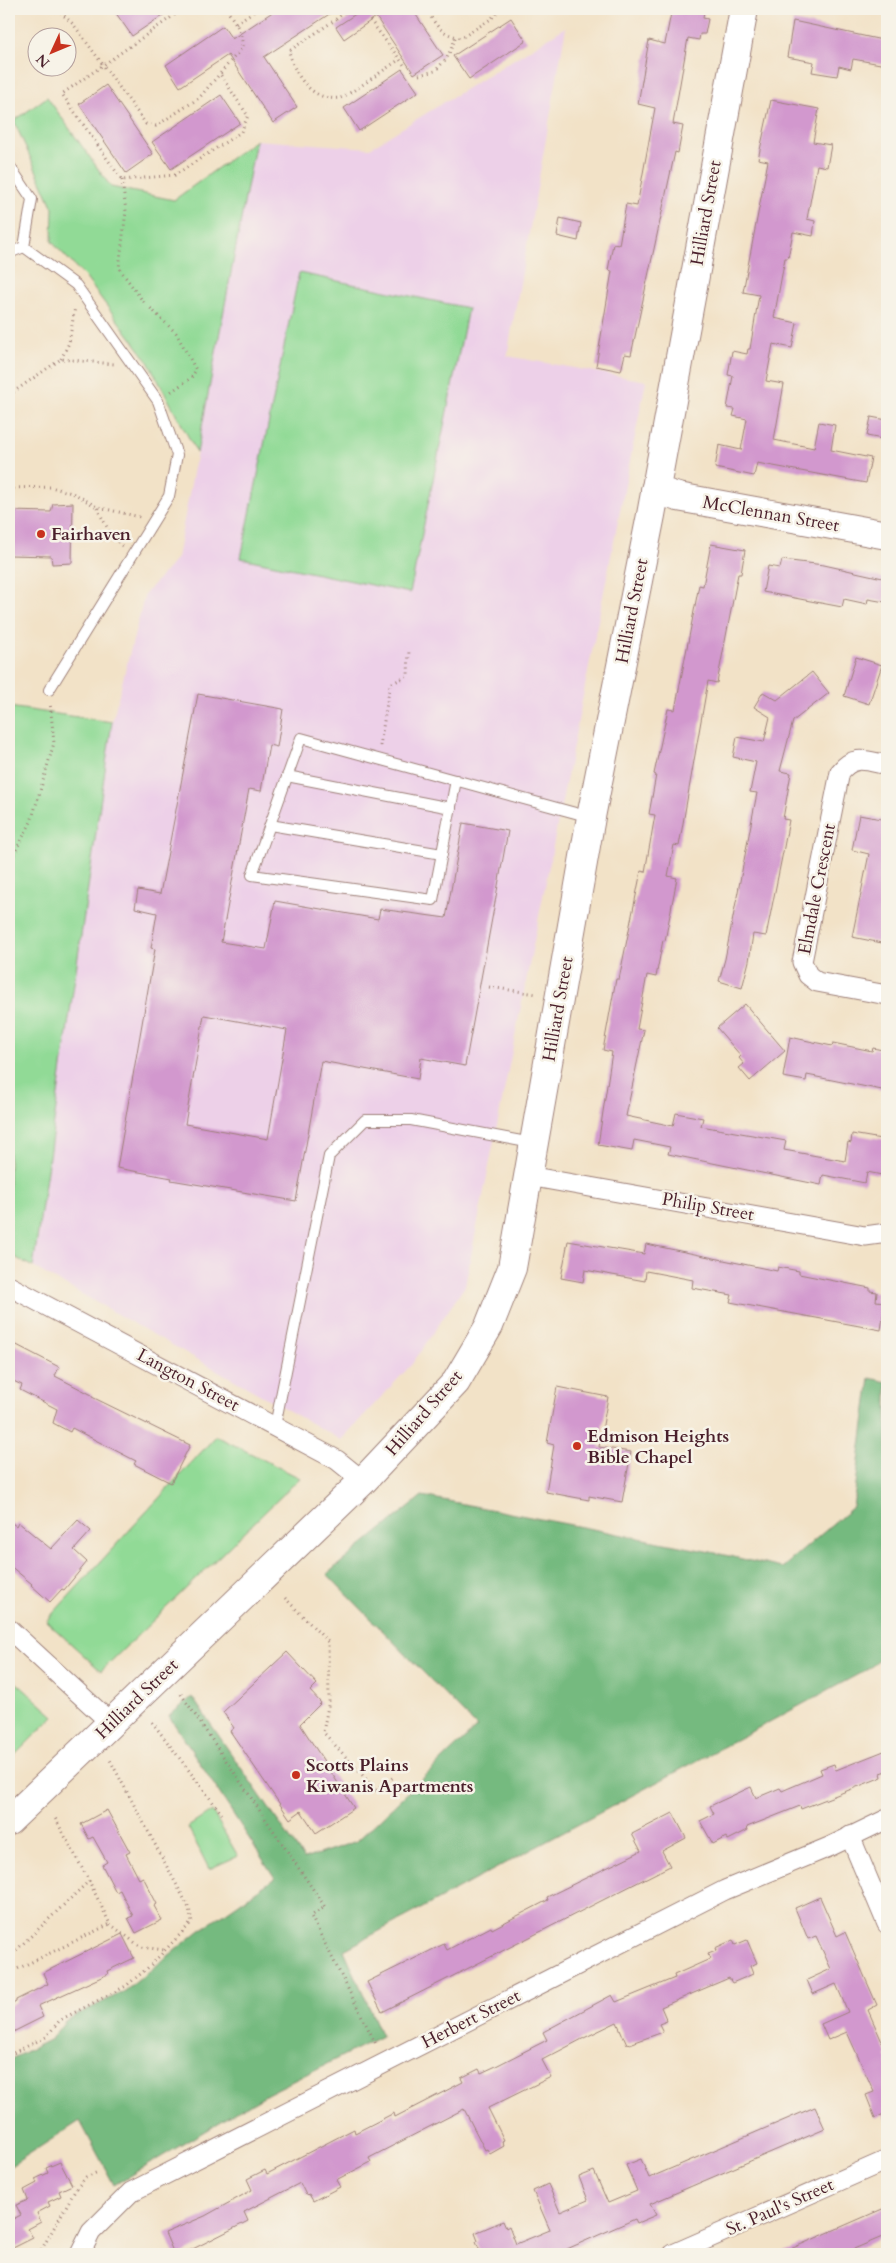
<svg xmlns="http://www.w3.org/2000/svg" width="896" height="2263" viewBox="0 0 896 2263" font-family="Cardo,serif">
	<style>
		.built { fill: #edd0e8 }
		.green { fill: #91da96; stroke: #6e7c60 }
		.forest { fill: #74ba7f; stroke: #5f6c55 }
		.building { fill: #d298ce; fill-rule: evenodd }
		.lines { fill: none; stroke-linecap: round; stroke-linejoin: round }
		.lane-casing { stroke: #9e8079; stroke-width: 12 }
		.street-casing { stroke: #9e8079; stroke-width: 21 }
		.secondary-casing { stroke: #9e8079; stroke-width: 30 }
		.path { stroke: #9e8079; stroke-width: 3; stroke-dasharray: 1 4; stroke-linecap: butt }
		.lane { stroke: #fff; stroke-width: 10 }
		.street { stroke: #fff; stroke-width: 19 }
		.secondary { stroke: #fff; stroke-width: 28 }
		.poi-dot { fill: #c8321e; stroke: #f7f3e8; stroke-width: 2 }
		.labels { text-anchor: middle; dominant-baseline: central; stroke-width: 5; stroke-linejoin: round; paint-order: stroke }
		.street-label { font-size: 18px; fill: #4a1f2b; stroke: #f7f3e8 }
		.poi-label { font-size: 18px; font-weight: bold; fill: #4a1f2b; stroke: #f7f3e8; text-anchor: start }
	</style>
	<rect width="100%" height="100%" fill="#f7f3e8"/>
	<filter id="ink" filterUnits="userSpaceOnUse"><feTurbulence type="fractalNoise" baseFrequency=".02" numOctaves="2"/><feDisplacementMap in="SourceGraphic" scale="10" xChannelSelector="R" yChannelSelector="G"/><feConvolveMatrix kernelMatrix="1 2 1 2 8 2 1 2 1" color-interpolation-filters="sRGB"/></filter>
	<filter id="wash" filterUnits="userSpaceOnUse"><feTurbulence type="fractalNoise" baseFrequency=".0096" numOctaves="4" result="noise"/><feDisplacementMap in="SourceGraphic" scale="20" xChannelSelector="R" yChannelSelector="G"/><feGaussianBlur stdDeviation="1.12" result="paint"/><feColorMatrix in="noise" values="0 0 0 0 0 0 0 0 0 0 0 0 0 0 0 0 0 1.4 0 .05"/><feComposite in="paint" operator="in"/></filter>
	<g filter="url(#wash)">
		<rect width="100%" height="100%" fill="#f2e2c7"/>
		<!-- built -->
		<path class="built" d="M566 27 507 356 646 381 465 1286 412 1364 341 1440 33 1267 112 722 145 594 177 558 256 140 370 148Z"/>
		<!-- green -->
		<g class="green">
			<path d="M47 97 111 187 174 200 256 140 197 453 146 358 85 277 52 242 53 208 14 121Z"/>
			<path d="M299 273 468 308 410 593 241 558Z"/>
			<path d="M9 707 112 722 33 1267 9 1254Z"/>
			<path d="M216 1436 300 1478 101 1671 46 1621Z"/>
			<path d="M9 1676 54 1716 9 1761Z"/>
			<path d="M212 1811 238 1856 209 1869 188 1827Z"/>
		</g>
		<!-- forest -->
		<path class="forest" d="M870 1378 887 1382V1651L870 1668 344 1950 382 2036 267 2094 114 2185 80 2121 9 2167V2060L51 2039 65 2021 125 1991 199 1931 275 1878 169 1716 192 1697 304 1859 357 1841 477 1727 327 1574 422 1496 711 1552 782 1568 853 1507Z"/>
		<g id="blocks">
			<!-- building -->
			<g class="building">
				<path d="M113 9H172L132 36Z"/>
				<path d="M277 9H337L264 57 297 107 273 123 228 55 180 87 166 65 223 26 232 39Z"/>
				<path d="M363 9H412L443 55 414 74 376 17 344 39 336 27Z"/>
				<path d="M676 9 704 11 703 18 708 19 705 34H700L699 40 688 38 673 124 683 126 678 153 675 152 631 355 625 354 621 371 596 366 612 271 608 270 613 244 619 245 626 204 637 206 655 108 638 104 649 40 665 44 671 13 675 14Z"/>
				<path d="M511 18 526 41 469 79 453 56Z"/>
				<path d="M793 21 887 41 886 65 853 59 851 69 839 66 837 76 812 72 814 62 787 57Z"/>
				<path d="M402 69 418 92 359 131 344 108Z"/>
				<path d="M106 85 153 154 126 173 79 104Z"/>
				<path d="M221 95 240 123 171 169 152 142Z"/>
				<path d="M771 100 819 109 813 142 831 145 827 167 817 165 807 219 815 221 813 236 793 232 788 258H785L774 318 797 323 792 348 773 344 766 381 784 384 774 440 814 448 819 422 835 425 831 450 871 458 866 483 757 463 754 476 715 468 719 445 741 450 747 419 733 416 735 409 727 408 733 376 728 375 732 351 747 354 748 349H750L759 295 743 292 768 161 758 159Z"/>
				<path d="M560 218 581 223 578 241 557 236Z"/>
				<path d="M871 417 887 420V440L867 436Z"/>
				<path d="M73 503 72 563 52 564 51 556 9 555V511L51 512 53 504Z"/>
				<path d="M711 544 745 550 741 574H738L717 683 708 681 679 846 674 845 668 876 677 878 665 941 663 940 656 977 647 975 637 1029 644 1030 626 1116 673 1126 676 1113 703 1118 701 1126 786 1141 784 1150 845 1161 848 1142 851 1143 852 1134 887 1140V1176L867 1172 865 1183 823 1175 821 1185 668 1154 670 1147 634 1140 632 1151 598 1145 612 1052 603 1050 616 979H619L641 871 645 872 655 815 649 814 656 775 654 774 668 709 675 710 699 585 703 586Z"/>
				<path d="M782 560 824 565 887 579 885 602 868 599 867 604 844 599 842 607 763 592 768 566 780 568Z"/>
				<path d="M856 657 882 665 869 704 844 696Z"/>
				<path d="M812 672 829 693 793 721 780 771 791 773 783 819 789 820 784 847 766 936 753 934 749 961 742 988 719 981 725 959 757 793 750 792 756 762 733 757 737 737 764 742 770 717 754 707 763 692 777 700Z"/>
				<path d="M198 694 283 709 277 747 269 745 261 791 249 789 221 942 266 949 275 901 378 919 380 909 446 918 463 823 508 831 465 1066 421 1058 418 1079 321 1061 296 1201 171 1180 172 1178 117 1168 155 949 151 948 157 913 135 908 138 890 160 894ZM204 1015 287 1030 268 1139 185 1124Z"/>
				<path d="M859 815 887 820V944L852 937 869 854 852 850Z"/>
				<path d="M745 1004 785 1051 750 1081 739 1068 744 1064 739 1058 741 1056 717 1028Z"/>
				<path d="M790 1037 832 1046 833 1043 872 1051 873 1048 887 1051V1091L807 1075 806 1081 783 1077Z"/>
				<path d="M568 1241 644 1254 646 1244 777 1271 778 1267 799 1271V1274L870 1288V1291L877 1292 876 1301 885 1302 881 1330 730 1302 732 1295 692 1288 693 1280 646 1271 645 1281 585 1270 583 1282 561 1278Z"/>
				<path d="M9 1341 59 1367 55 1376 92 1395V1397L190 1445 171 1483 134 1464 136 1461 72 1428 70 1432 53 1423 57 1409 20 1390 22 1385 9 1379Z"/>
				<path d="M557 1387 608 1397 599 1447 631 1452 622 1502 589 1496V1500L546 1492 554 1445 547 1443Z"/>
				<path d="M78 1520 91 1531 74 1550 87 1562 64 1590 62 1589 50 1602 31 1585 32 1584 9 1565V1521L16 1526 18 1522 51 1549Z"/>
				<path d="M287 1652 317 1684 310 1691 321 1703 300 1724 354 1808 316 1833 301 1811 290 1819 230 1731 234 1728 223 1712Z"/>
				<path d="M884 1751 887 1759V1771L881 1773 882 1777 801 1809 800 1806 747 1827 748 1830 728 1840 726 1837 713 1844 700 1821 714 1814 710 1806 751 1787 756 1798 780 1788 782 1791 822 1774 820 1769 834 1764 836 1770Z"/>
				<path d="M107 1810 130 1852 126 1854 139 1879 143 1877 157 1904 154 1906 162 1920 136 1933 128 1918 133 1916 120 1890 116 1892 102 1865 107 1862 93 1837 89 1839 81 1824Z"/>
				<path d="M673 1813 686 1838 662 1851 670 1866 382 2012 367 1982 444 1944 447 1950 491 1927 492 1929 548 1900 547 1897 641 1851 632 1834Z"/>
				<path d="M820 1897 837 1936 845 1932 877 2005 868 2010 887 2053V2121L884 2114 875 2118 866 2095 874 2092 847 2032 828 2040 821 2024 848 2012 836 1984 813 1994 807 1980 831 1969 816 1936 808 1939 795 1908Z"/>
				<path d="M122 1934 134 1958 107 1971 108 1974 38 2006 43 2017 9 2034V2006L16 2002V2000L48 1984 43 1973Z"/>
				<path d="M733 1940 735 1945 747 1940 757 1963 750 1966 753 1974 732 1983 729 1978 661 2007 667 2021 659 2024 663 2032 627 2045 617 2022 586 2037 542 2060 551 2077 488 2108 504 2140 502 2141 504 2146 490 2154 487 2149 485 2150 464 2109 369 2158 371 2162 336 2180 340 2187 313 2201 309 2194 306 2195 300 2183 244 2212 248 2221 183 2254H174L165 2233 205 2216 252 2190 247 2179 265 2170 267 2174 354 2129 355 2133 394 2113 395 2117 463 2082 461 2078 479 2069 481 2073 494 2067 547 2040 543 2032 612 1995 616 2002 675 1978 674 1975 710 1959 708 1954 716 1951 715 1948Z"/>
				<path d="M815 2107 825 2129 650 2204 656 2215 637 2223 635 2219 567 2249 569 2254H481L476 2242 478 2241 475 2233 503 2221 506 2228 509 2226 516 2244 550 2230 533 2191 548 2184 560 2212 588 2200 579 2177 594 2171 608 2203 637 2191 626 2165 641 2159 649 2178Z"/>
				<path d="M60 2162 72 2185 59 2191 61 2196 48 2202 50 2206 37 2213 41 2222 28 2229 33 2238 9 2250V2221L21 2215 16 2205 28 2200 24 2190 37 2183 35 2179 48 2173 46 2168Z"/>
				<path d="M887 2207V2235L842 2254H779Z"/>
			</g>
		</g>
	</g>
	<g filter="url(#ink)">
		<use href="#blocks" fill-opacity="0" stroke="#9e8079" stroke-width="1"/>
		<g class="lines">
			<!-- lane casing -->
			<g class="lane-casing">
				<g id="lane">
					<path d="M9 165 32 199 24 247"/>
					<path d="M24 247 76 285 158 401 177 455 169 496 49 690"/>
					<path d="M9 253 24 247"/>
					<path d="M287 776 451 808"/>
					<path d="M456 780 433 900 252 875 301 738C397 764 494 791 590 817"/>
					<path d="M270 825 442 854"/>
					<path d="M275 1426 329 1156 365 1120H411L532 1143"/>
				</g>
			</g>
			<!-- street casing -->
			<g class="street-casing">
				<g id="street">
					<path d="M887 765C867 761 854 754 840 772L802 962 808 975 817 982 887 995"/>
					<path d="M528 1176 865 1236 887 1233"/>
					<path d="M9 1286 337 1460 363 1481"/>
					<path d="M9 1629 112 1724"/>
					<path d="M850 1836 887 1924"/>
					<path d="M80 2254 91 2232 131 2192 725 1890 829 1847 887 1819"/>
					<path d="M673 2254 887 2160"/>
				</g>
			</g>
			<!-- secondary casing -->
			<g class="secondary-casing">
				<g id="secondary">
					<path d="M655 490 678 497 887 535"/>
					<path d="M9 1821 363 1481 456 1382 489 1326 512 1268 591 817 651 515 744 9"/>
				</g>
			</g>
			<!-- path -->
			<g class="path">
				<path d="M57 9 74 25 146 124 156 126 199 98 242 48C243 32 235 22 226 9"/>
				<path d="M183 9 62 94 122 180 175 175 241 132 248 116 220 74"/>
				<path d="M348 9 335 20 289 51C294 75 312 102 340 98 348 96 389 66 399 60"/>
				<path d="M426 9C437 27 440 33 461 38L491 19 500 9"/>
				<path d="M370 20 404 65"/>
				<path d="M236 23 257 9"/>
				<path d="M419 75 435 71 447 58 456 37"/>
				<path d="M122 180 126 211 119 268 142 300 176 333 196 370 191 378 169 393"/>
				<path d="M61 359 69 343 75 307"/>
				<path d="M9 395 61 359 114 364"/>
				<path d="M9 488 51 487 75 494 97 507 140 517"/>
				<path d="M97 508 111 535 122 546"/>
				<path d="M380 746 390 684 408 676 409 649"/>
				<path d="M9 863 31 822 54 743 50 702"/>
				<path d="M489 987 537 994"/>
				<path d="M285 1598 328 1642 329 1701 323 1732 376 1790 395 1776"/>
				<path d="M181 1694 325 1907 311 1916 377 2046"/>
				<path d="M152 1722 222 1814"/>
				<path d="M110 1924 141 1947 165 1950"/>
				<path d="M9 1957 89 1881 54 1816"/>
				<path d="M9 1973 110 1924 89 1881"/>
				<path d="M9 2055 46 2037 60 2020 126 1986 150 1966 192 1922 189 1908 110 1760"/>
				<path d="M39 2254 76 2189 86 2177 98 2172"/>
			</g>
			<!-- lane -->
			<use href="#lane" class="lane"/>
			<!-- street -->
			<use href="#street" class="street"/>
			<!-- secondary -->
			<use href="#secondary" class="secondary"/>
		</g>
	</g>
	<!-- markers -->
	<g class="poi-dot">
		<circle cx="41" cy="534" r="5"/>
		<circle cx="577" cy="1446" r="5"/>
		<circle cx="296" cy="1775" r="5"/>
	</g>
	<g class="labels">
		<!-- street labels -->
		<g class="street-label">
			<text transform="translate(706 213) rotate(-80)">Hilliard Street</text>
			<text transform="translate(771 514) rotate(10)">McClennan Street</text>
			<text transform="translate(632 611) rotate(-79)">Hilliard Street</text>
			<text transform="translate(817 889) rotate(-79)">Elmdale Crescent</text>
			<text transform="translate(558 1009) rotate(-80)">Hilliard Street</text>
			<text transform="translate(708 1207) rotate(10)">Philip Street</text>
			<text transform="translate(188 1380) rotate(28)">Langton Street</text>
			<text transform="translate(424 1413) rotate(-49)">Hilliard Street</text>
			<text transform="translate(137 1699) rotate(-44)">Hilliard Street</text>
			<text transform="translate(471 2019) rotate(-27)">Herbert Street</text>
			<text transform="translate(780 2207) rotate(-24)">St. Paul's Street</text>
		</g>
		<!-- poi labels -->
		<g class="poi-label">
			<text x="51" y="534">Fairhaven</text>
			<text x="587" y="1436">Edmison Heights<tspan x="587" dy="21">Bible Chapel</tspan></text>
			<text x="306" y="1765">Scotts Plains<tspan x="306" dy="21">Kiwanis Apartments</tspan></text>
		</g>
	</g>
	<!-- margin -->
	<rect width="896" height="2263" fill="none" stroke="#f7f3e8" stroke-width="30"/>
	<!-- north arrow -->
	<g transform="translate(52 52) rotate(226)"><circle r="24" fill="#f7f3e8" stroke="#b29e9c"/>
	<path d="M0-4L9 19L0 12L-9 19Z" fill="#c8321e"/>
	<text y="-8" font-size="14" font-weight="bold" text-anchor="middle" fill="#4a1f2b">N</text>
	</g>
</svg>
